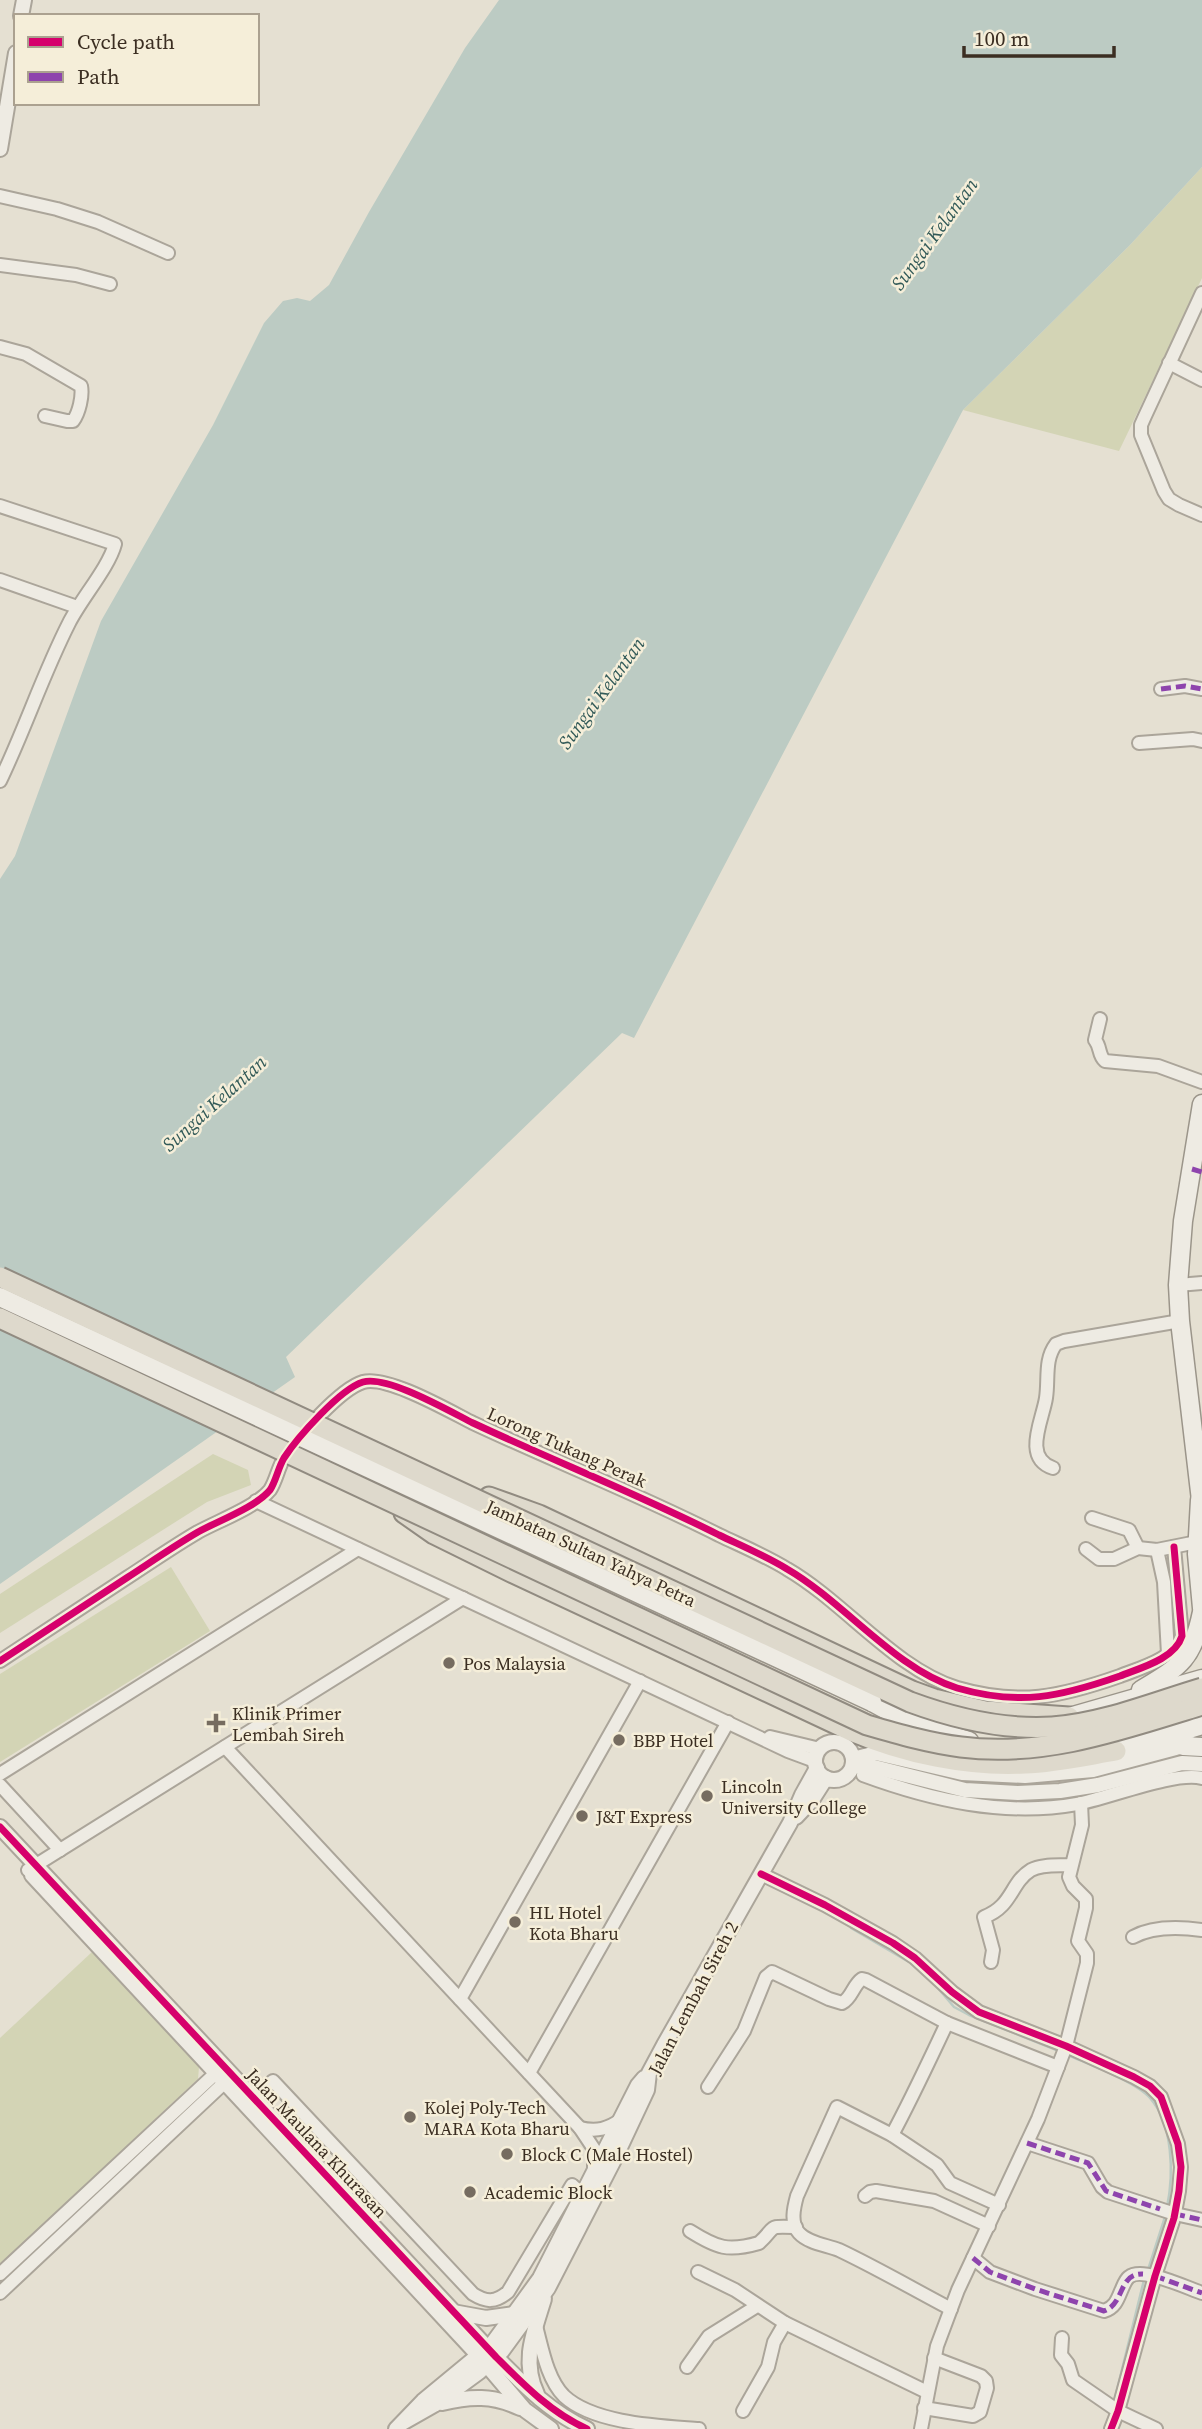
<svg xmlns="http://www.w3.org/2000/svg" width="1202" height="2429" viewBox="0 0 1202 2429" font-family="'Source Serif 4',serif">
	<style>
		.green { fill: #d3d4b5 }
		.water { fill: #bccbc3 }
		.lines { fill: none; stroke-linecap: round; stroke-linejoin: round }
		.stream { stroke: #bccbc3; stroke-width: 2.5 }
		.minor-casing { stroke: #aba59a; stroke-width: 16 }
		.tertiary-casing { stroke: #aba59a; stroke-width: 18 }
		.secondary-casing { stroke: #9b958a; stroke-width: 21 }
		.trunk-casing { stroke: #918b81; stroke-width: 23 }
		.minor { stroke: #eeebe3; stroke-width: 12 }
		.tertiary { stroke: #eeebe3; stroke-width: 14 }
		.secondary { stroke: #eeebe3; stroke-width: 18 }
		.trunk { stroke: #ded9cc; stroke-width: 19 }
		.secondary-bridge-casing { stroke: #9b958a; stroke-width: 21; stroke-linecap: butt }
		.trunk-bridge-casing { stroke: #918b81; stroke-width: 23; stroke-linecap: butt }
		.secondary-bridge { stroke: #eeebe3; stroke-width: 18 }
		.trunk-bridge { stroke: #ded9cc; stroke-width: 19 }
		.quiet { stroke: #8e44ad; stroke-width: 5; stroke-dasharray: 10 5; stroke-linecap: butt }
		.cycleway-casing { stroke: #f5eed9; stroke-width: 11 }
		.cycleway { stroke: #d6006c; stroke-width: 7 }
		.poi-dot { fill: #766c60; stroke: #f5eed9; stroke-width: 2.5 }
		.labels { text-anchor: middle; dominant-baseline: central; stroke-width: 5; stroke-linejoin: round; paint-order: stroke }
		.street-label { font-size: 18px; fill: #3b2e22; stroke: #f5eed9 }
		.poi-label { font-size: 18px; fill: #3b2e22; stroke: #f5eed9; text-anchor: start }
		.water-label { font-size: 19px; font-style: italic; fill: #325a58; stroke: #f5eed9 }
	</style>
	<rect width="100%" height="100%" fill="#e5e0d2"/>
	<!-- green -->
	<g class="green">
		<path d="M1202 167V278L1119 451 963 410 1130 245Z"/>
		<path d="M213 1454 248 1470 251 1485 207 1502 0 1633V1594Z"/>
		<path d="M171 1567 210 1631 0 1762V1674Z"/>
		<path d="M92 1952 199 2067 198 2079 0 2265V2038Z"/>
	</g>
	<!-- water -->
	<path class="water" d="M499 0H1202V167L1130 245 963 410 634 1038 622 1033 286 1357 295 1377 0 1584V879L15 856 101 621 213 425 264 323 283 301 297 298 310 301 329 285 369 212 465 48Z"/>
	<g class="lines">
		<!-- stream -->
		<g class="stream">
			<path d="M851 1928 914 1965"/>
			<path d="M932 1981 954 2007 969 2015 1059 2051"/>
			<path d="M1068 2055C1088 2064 1136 2082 1150 2098 1173 2124 1174 2174 1167 2207"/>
			<path d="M1148 2270 1165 2217"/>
			<path d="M1114 2402 1144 2280"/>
		</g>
		<!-- minor casing -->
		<g class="minor-casing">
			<g id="minor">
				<path d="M0 196 57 209 98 222 168 253"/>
				<path d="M0 265 76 275 110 284"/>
				<path d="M1202 293 1145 416 1141 425V435L1164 491 1169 499 1179 505 1202 515"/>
				<path d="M0 347 26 354 81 386C83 396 79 413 73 421H67L45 416"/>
				<path d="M1169 363 1202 380"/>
				<path d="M0 506 115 544C109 567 81 599 69 623 43 674 25 729 0 781"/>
				<path d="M0 580 77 607"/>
				<path d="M1161 689 1185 686 1202 689"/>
				<path d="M1139 743 1193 739 1202 741"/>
				<path d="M1100 1019 1095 1040C1101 1047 1098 1055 1105 1061L1158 1066 1202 1082"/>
				<path d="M1178 1285 1202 1283"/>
				<path d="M1053 1468C1022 1458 1043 1419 1046 1398 1049 1379 1044 1360 1056 1344L1064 1341 1180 1321"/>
				<path d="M256 1501 788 1751 815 1761"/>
				<path d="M1092 1518 1129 1530 1138 1548"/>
				<path d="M1086 1549 1099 1559H1114L1138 1548 1157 1550 1197 1542"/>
				<path d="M1157 1550 1164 1582 1168 1654"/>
				<path d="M0 1661C43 1633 85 1605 128 1577 151 1562 174 1546 198 1532 218 1521 256 1507 270 1490 276 1481 278 1468 284 1458 297 1438 340 1389 363 1382 387 1375 449 1411 473 1423 554 1461 638 1494 719 1535 742 1546 766 1556 787 1569 844 1602 895 1669 957 1688 1019 1706 1060 1697 1120 1676 1140 1668 1175 1659 1182 1636L1174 1547"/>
				<path d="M770 1737 820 1749"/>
				<path d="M225 1747 580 2128 594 2149V2169"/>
				<path d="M0 1774 358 1549"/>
				<path d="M863 1775C931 1800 1004 1817 1077 1804 1109 1798 1175 1771 1202 1778"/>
				<path d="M0 1785 60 1850"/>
				<path d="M28 1870 463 1598"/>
				<path d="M761 1874 825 1905 893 1943 915 1958 952 1992 979 2012 1066 2046 1134 2077 1150 2086 1161 2097 1178 2144 1181 2167 1179 2191 1174 2218 1155 2276 1118 2411 1111 2429"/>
				<path d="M1133 1937C1153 1926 1180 1927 1202 1930"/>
				<path d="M991 1962 993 1950 984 1917C1013 1906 1010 1883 1031 1870 1042 1864 1059 1866 1071 1865"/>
				<path d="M460 1999 640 1681"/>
				<path d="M529 2073 728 1722"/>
				<path d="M708 2087 744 2031 766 1977 772 1972 829 1999 842 2003C852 1998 853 1985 862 1979L866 1980 947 2023 1058 2067"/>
				<path d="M254 2098 273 2081 473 2294C486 2302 495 2303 508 2292L572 2185 583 2195"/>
				<path d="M580 2128C597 2132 608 2129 622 2119"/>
				<path d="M892 2135C912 2098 929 2061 947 2023"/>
				<path d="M1027 2143 1088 2163 1102 2187 1108 2192 1175 2214 1202 2220"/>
				<path d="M865 2196 870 2192 876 2191 934 2201 989 2226"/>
				<path d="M690 2231C717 2248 728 2252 759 2243 778 2226 765 2226 796 2227"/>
				<path d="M973 2258 990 2272 1035 2289 1104 2311C1114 2308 1117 2301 1121 2291 1123 2287 1125 2280 1129 2277 1142 2266 1187 2288 1202 2293"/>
				<path d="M698 2272 735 2290 785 2323 927 2392"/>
				<path d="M0 2274 216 2073"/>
				<path d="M0 2293 224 2083"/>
				<path d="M951 2309C913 2289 877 2268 839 2250 826 2245 808 2243 799 2233 790 2223 794 2207 797 2196L837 2107 892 2135 937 2165 950 2183 999 2205"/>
				<path d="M536 2326C542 2348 547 2379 564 2396 594 2424 661 2426 699 2429"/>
				<path d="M1062 2338 1061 2355 1068 2364 1073 2380 1118 2411 1156 2429"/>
				<path d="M687 2367 709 2336 757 2306"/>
				<path d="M924 2408 973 2416 980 2412 987 2388 986 2381 981 2376 934 2358"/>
				<path d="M743 2411 768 2367 774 2342 785 2323"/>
				<path d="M921 2429 937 2346 958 2290 1038 2119 1066 2046 1087 1963V1954L1078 1941 1086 1908V1899L1073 1886 1069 1877 1082 1825 1081 1803"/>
			</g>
		</g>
		<!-- tertiary casing -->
		<g class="tertiary-casing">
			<g id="tertiary">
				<path d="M21 16 24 0"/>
				<path d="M0 149 16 53"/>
				<circle cx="834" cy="1761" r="19"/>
				<path d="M853 1759 876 1753 962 1773 1025 1776 1093 1770 1191 1744"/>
				<path d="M853 1766 874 1767 965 1790 1018 1793 1060 1791 1098 1785 1182 1763 1202 1764"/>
				<path d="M796 1817 812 1800 826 1778"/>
				<path d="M0 1827 496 2357C524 2385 550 2412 587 2429"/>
				<path d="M32 1875 479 2356 525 2410 551 2429"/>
				<path d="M453 2312 486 2318 514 2314"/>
				<path d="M537 2394C521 2361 534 2332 544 2299"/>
				<path d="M442 2403C470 2396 493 2395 520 2408"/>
				<path d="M404 2422 434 2405 479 2372 502 2351 548 2288 616 2156 647 2090 649 2073 664 2045 790 1823 802 1795 817 1768"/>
				<path d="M396 2429 423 2401 492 2344 514 2314 540 2278 638 2085 644 2078"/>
			</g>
		</g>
		<!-- secondary casing -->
		<g class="secondary-casing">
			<g id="secondary">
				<path d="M1202 1104 1183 1221 1178 1285 1180 1321 1202 1509"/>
				<path d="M1200 1500 1197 1554 1202 1608"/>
				<path d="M1141 1690C1181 1666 1192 1660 1202 1612"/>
				<path d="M872 1702 909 1722 969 1741"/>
				<path d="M1059 1720 1202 1679"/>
				<path d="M1183 1746 1202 1747"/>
				<path d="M1104 1751H1116L1202 1725"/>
			</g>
		</g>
		<!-- trunk casing -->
		<g class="trunk-casing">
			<g id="trunk">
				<path d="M489 1497 539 1515 912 1691 934 1699 985 1711 1069 1717"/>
				<path d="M404 1513 434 1534 511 1572 851 1731C905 1754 967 1767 1025 1764 1055 1763 1086 1756 1116 1751"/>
			</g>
		</g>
		<!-- minor -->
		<use href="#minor" class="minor"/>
		<!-- tertiary -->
		<use href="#tertiary" class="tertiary"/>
		<!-- secondary -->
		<use href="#secondary" class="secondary"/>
		<!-- trunk -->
		<use href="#trunk" class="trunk"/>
		<!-- secondary-bridge casing -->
		<g class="secondary-bridge-casing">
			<path id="secondary-bridge" d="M0 1297 872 1702"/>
		</g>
		<!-- trunk-bridge casing -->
		<g class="trunk-bridge-casing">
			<g id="trunk-bridge">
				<path d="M0 1277 910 1702C956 1719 1003 1730 1052 1727 1101 1724 1155 1702 1202 1688"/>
				<path d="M0 1318 867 1725C898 1734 929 1743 961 1747 1044 1758 1124 1729 1202 1705"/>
			</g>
		</g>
		<!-- secondary-bridge -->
		<use href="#secondary-bridge" class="secondary-bridge"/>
		<!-- trunk-bridge -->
		<use href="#trunk-bridge" class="trunk-bridge"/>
		<!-- quiet -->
		<g class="quiet">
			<path d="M1161 689 1185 686 1202 689"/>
			<path d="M1192 1169 1202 1172"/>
			<path d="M1027 2143 1088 2163 1106 2191 1160 2209"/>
			<path d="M1175 2214 1202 2220"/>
			<path d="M973 2258 990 2272 1035 2289 1104 2311C1125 2304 1118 2273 1143 2274"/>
			<path d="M1155 2276 1202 2293"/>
		</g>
		<!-- cycleway casing -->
		<g class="cycleway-casing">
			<g id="cycleway">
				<path d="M0 1661C43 1633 85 1605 128 1577 151 1562 174 1546 198 1532 218 1521 256 1507 270 1490 276 1481 278 1468 284 1458 297 1438 340 1389 363 1382 387 1375 449 1411 473 1423 554 1461 638 1494 719 1535 742 1546 766 1556 787 1569 844 1602 895 1669 957 1688 1019 1706 1060 1697 1120 1676 1140 1668 1175 1659 1182 1636L1174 1547"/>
				<path d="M0 1827 496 2357C524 2385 550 2412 587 2429"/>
				<path d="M761 1874 825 1905 893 1943 915 1958 952 1992 979 2012 1066 2046 1134 2077 1150 2086 1161 2097 1178 2144 1181 2167 1179 2191 1174 2218 1155 2276 1118 2411 1111 2429"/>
			</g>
		</g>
		<!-- cycleway -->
		<use href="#cycleway" class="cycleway"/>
	</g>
	<!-- markers -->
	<g class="poi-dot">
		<circle cx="449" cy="1663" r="7"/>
		<path d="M212.5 1712.5h7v7h7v7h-7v7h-7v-7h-7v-7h7z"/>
		<circle cx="619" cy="1740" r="7"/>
		<circle cx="707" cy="1796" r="7"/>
		<circle cx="582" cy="1816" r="7"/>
		<circle cx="515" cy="1922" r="7"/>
		<circle cx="410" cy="2117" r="7"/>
		<circle cx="507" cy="2154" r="7"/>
		<circle cx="470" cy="2192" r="7"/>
	</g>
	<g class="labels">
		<!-- street labels -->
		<g class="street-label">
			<text transform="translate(567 1447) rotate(24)">Lorong Tukang Perak</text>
			<text transform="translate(591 1553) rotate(25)">Jambatan Sultan Yahya Petra</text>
			<text transform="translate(693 1998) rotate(-62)">Jalan Lembah Sireh 2</text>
			<text transform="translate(317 2143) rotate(47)">Jalan Maulana Khurasan</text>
		</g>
		<!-- poi labels -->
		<g class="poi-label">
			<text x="463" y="1663">Pos Malaysia</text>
			<text x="232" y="1713">Klinik Primer<tspan x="232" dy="21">Lembah Sireh</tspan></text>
			<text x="633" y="1740">BBP Hotel</text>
			<text x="721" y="1786">Lincoln<tspan x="721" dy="21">University College</tspan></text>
			<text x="596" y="1816">J&amp;T Express</text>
			<text x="529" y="1912">HL Hotel<tspan x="529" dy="21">Kota Bharu</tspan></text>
			<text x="424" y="2107">Kolej Poly-Tech<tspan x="424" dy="21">MARA Kota Bharu</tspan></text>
			<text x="521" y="2154">Block C (Male Hostel)</text>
			<text x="484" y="2192">Academic Block</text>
		</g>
		<!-- water labels -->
		<g class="water-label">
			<text transform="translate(934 234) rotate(-54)">Sungai Kelantan</text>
			<text transform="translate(601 693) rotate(-54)">Sungai Kelantan</text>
			<text transform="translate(214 1103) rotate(-42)">Sungai Kelantan</text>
		</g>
	</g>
	<!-- legend -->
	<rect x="14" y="14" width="245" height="91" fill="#f5eed9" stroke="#aba190" stroke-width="2"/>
	<rect x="28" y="37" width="35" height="10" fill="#d6006c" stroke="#aba190" stroke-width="2"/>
	<text x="77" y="49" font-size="21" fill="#3b2e22">Cycle path</text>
	<rect x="28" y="72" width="35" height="10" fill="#8e44ad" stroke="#aba190" stroke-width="2"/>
	<text x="77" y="84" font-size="21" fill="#3b2e22">Path</text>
	<!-- scale -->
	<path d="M964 46v10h150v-10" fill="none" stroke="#3b2e22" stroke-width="3.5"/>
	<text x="974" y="46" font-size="21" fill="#3b2e22" stroke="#f5eed9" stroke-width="5" paint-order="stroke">100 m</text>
</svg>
